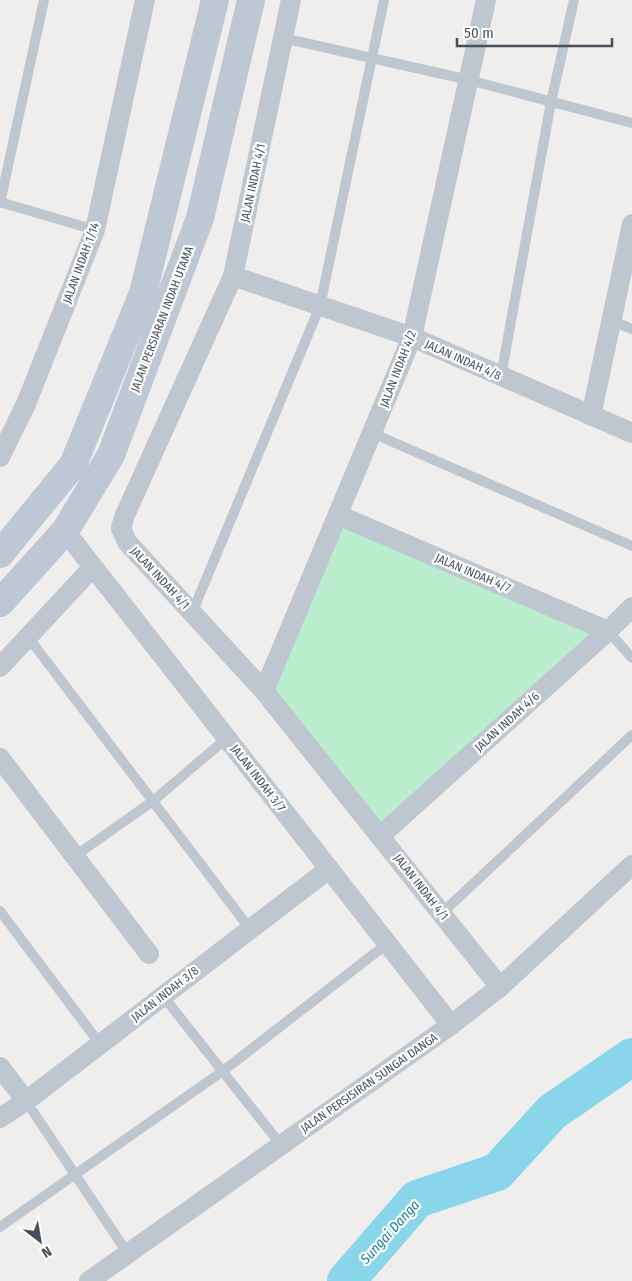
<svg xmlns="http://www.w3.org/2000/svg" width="632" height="1281" viewBox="0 0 632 1281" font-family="'Fira Sans Condensed',sans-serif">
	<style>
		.green { fill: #bbedcf }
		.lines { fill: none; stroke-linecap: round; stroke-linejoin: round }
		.river { stroke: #89d5e9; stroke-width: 38 }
		.lane { stroke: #bec7cf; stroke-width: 10 }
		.street { stroke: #bec7cf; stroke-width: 20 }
		.secondary { stroke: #bec8d4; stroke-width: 28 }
		.labels { text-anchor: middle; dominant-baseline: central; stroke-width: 4.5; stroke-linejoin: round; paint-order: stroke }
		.street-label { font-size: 12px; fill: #46505a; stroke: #fff }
		.water-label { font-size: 14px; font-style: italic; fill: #0f7e9c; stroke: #fff }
	</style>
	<rect width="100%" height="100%" fill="#f0eded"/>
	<!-- green -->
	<path class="green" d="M342 521 598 634 384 832 264 691Z"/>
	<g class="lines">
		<!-- river -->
		<path class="river" d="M346 1281 417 1199 497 1172 552 1112 632 1057"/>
		<!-- lane -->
		<g class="lane">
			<path d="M283 38 469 80 632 123"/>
			<path d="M0 202 95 230"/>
			<path d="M0 203 44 0"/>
			<path d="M610 320 632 329"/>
			<path d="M501 376 551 102 574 0"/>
			<path d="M372 433 632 546"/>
			<path d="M192 613 320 306 384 0"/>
			<path d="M608 631 632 658"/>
			<path d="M28 637 250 929"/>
			<path d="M75 856 153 801 227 738"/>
			<path d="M0 911 100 1044"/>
			<path d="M442 913 632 735"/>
			<path d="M163 996 281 1145"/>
			<path d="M26 1101 128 1254"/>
			<path d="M0 1227 223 1071 388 943"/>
		</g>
		<!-- street -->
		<g class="street">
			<path d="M291 0 233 276 125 515 121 528 127 542 264 691 500 987"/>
			<path d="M233 276 412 337 632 433"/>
			<path d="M591 416 632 224"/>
			<path d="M0 457 26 404 95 230 145 0"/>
			<path d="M338 515 608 631"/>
			<path d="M65 531 451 1025"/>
			<path d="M0 667 93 567"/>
			<path d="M264 691 412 337 486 0"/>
			<path d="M0 758 149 954"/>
			<path d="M380 836 608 631 632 607"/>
			<path d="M0 1067 26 1101"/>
			<path d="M0 1118 26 1101 329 869"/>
			<path d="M89 1281 451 1025 500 987 632 865"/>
		</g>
		<!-- secondary -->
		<g class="secondary">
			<path d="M0 554 73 465 143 293 215 0"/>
			<path d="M0 603 65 531 111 455 200 218 251 0"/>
		</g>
	</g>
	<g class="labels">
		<!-- street labels -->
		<g class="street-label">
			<text transform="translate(253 183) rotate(-78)">JALAN INDAH 4/1</text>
			<text transform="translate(81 263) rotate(-70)">JALAN INDAH 1/14</text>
			<text transform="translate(162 319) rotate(-69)">JALAN PERSIARAN INDAH UTAMA</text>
			<text transform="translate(463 360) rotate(24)">JALAN INDAH 4/8</text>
			<text transform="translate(398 369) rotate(-69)">JALAN INDAH 4/2</text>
			<text transform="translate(473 573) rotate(23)">JALAN INDAH 4/7</text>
			<text transform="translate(160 578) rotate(47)">JALAN INDAH 4/1</text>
			<text transform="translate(507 722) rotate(-42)">JALAN INDAH 4/6</text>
			<text transform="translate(258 778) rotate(52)">JALAN INDAH 3/7</text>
			<text transform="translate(421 887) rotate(52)">JALAN INDAH 4/1</text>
			<text transform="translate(165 994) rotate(-38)">JALAN INDAH 3/8</text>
			<text transform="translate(369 1083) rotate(-35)">JALAN PERSISIRAN SUNGAI DANGA</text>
		</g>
		<!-- water labels -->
		<g class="water-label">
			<text transform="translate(390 1232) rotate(-48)">Sungai Danga</text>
		</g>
	</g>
	<!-- north arrow -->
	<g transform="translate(40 1241) rotate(149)" stroke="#ffffff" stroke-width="4" paint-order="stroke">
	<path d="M0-4L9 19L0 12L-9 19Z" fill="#46505a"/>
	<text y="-8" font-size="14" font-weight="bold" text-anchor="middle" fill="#46505a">N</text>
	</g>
	<!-- scale -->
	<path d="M457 38v8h155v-8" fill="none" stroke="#46505a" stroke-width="2.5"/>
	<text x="464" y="38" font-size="15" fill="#46505a" stroke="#ffffff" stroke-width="4" paint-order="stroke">50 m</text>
</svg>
